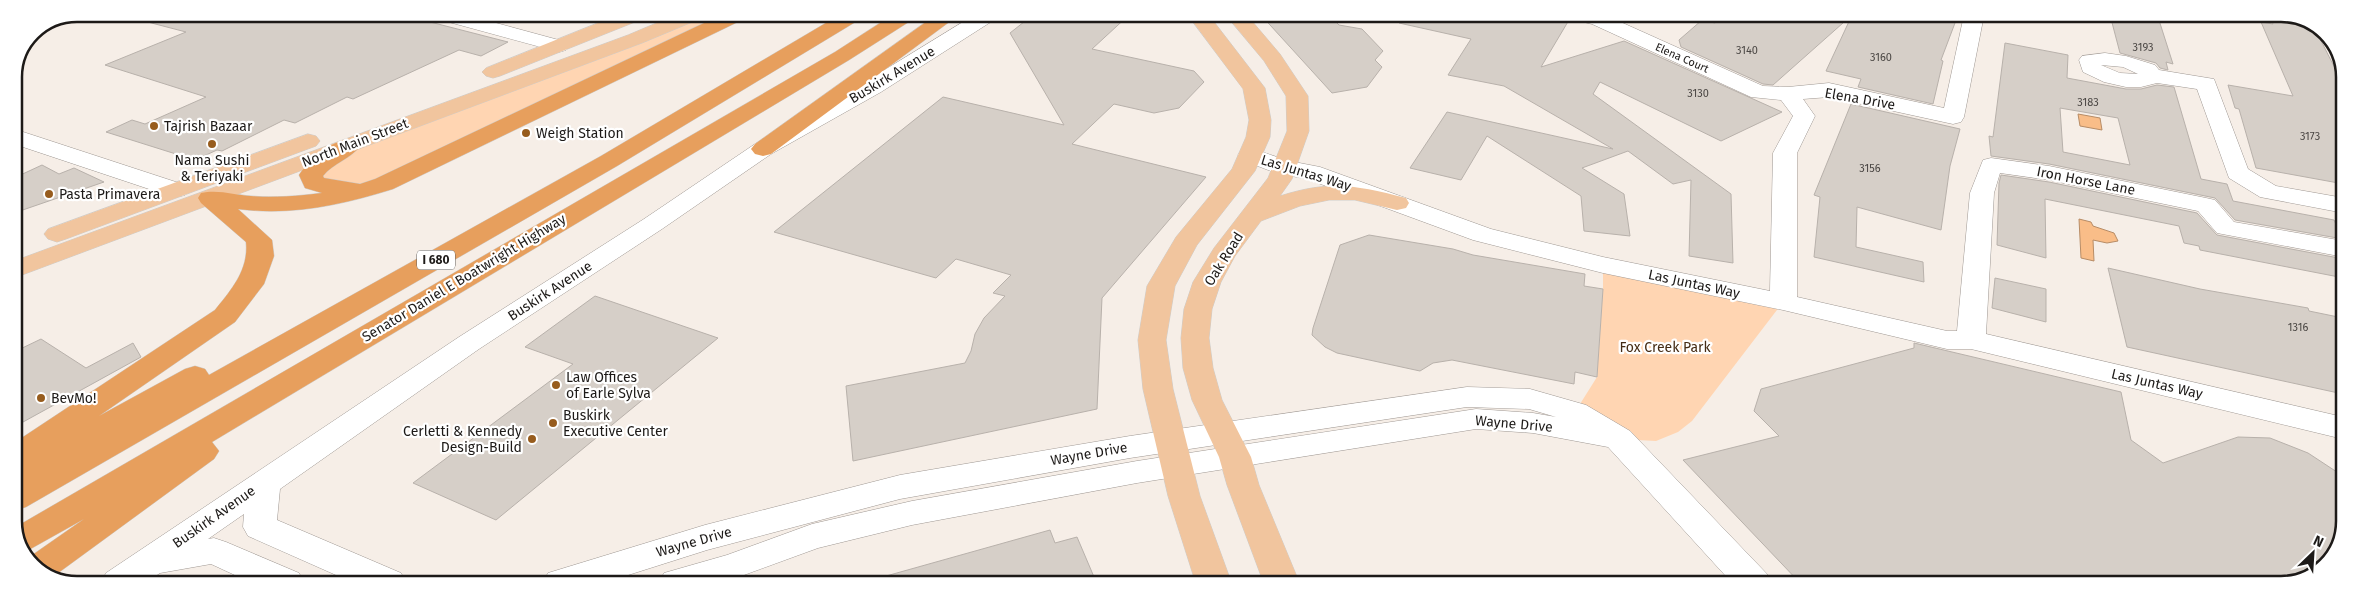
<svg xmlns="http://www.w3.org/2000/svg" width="2358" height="598" viewBox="0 0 2358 598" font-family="'Fira Sans',sans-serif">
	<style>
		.green { fill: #ffd5b2 }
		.water { fill: #f9bd88; stroke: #b78c66 }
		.building { fill: #d6cfc8; stroke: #b8b1ab; fill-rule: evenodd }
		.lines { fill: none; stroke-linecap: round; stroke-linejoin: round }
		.minor-casing { stroke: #9f9893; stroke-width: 1 }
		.major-casing { stroke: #cdcdcc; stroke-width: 1 }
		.highway-casing { stroke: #cdcdcc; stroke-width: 1 }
		.minor { fill: #fff; fill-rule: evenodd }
		.major { fill: #f1c59e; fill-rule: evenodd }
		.highway { fill: #e79f5d; fill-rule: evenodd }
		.poi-dot { fill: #975c1d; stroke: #fff; stroke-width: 2 }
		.labels { text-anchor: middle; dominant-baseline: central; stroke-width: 4.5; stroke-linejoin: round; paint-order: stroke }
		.number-label { font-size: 11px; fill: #4b4744 }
		.far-street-label { font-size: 11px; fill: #1d1a18; stroke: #fff }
		.shield { fill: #fff; stroke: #615f5d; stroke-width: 1 }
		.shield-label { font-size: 12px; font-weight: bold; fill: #1d1a18 }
		.street-label { font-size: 14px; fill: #1d1a18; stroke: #fff }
		.poi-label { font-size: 14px; fill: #1d1a18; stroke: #fff; text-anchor: start }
		.park-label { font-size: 14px; fill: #452c15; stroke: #fff }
		.rim { fill: none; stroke: #1d1a18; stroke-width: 2.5 }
	</style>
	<rect width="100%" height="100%" fill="#f6eee7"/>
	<!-- green -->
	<g class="green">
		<path d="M697 14H739L423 166 347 188 314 183 322 162Z"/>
		<path d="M1603 265 1783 302 1692 421 1678 432 1656 441 1619 439 1575 412 1597 377 1603 289Z"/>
	</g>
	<!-- water -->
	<g class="water">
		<path d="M2078 114 2100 118 2102 130 2080 126Z"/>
		<path d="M2079 219 2091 222 2093 226 2114 233 2118 241 2107 243 2093 240 2094 261 2081 258Z"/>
	</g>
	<!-- building -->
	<g class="building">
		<path d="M141 14H399L508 42 481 56 459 50 353 99 347 97 295 123 284 120 222 151 217 150 195 160 106 132 132 120 145 124 206 97 105 65 186 32 140 20Z"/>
		<path d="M1034 14H1130L1092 49 1194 71 1204 82 1179 108 1154 113 1114 104 1072 144 1206 177 1102 298 1097 409 853 461 846 386 965 363 971 351 975 334 984 318 1005 296 993 293 1011 275 956 259 936 278 774 232 943 97 1064 125 1010 33Z"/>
		<path d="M1260 14H1312L1333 19 1339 25 1362 29 1383 51 1375 60 1382 67 1367 87 1332 93Z"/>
		<path d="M1400 15H1543L1569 20 1541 67 1624 41 1782 112 1721 141 1600 82 1593 94 1731 194 1733 263 1689 256 1691 180 1673 184 1628 151 1582 168 1624 194 1630 236 1584 231 1581 196 1487 136 1461 180 1410 168 1447 112 1613 149 1504 86 1448 75 1471 39 1399 23Z"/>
		<path d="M1724 15H1958L1941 60 1943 61 1933 104 1858 87 1861 79 1826 71 1852 15 1773 85 1763 84 1681 47 1679 40 1702 20 1715 23Z"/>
		<path d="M2110 15 2158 17 2173 64 2166 62 2168 70 2160 68 2156 63 2120 53Z"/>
		<path d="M2271 18 2308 24 2314 27 2344 86V184L2256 168 2239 109 2235 108 2228 85 2293 96 2261 22 2273 24Z"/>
		<path d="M2005 43 2068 55 2067 78 2126 89H2141L2157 85 2174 87 2201 179 2227 184 2233 201 2334 220 2343 239 2235 220 2215 198 2049 164 1991 156 1989 136 1993 137ZM2060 108 2118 118 2130 165 2063 152Z"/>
		<path d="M1851 104 1960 129 1950 166 1941 230 1857 207 1856 247 1923 262 1924 282 1814 257 1820 197 1814 195Z"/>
		<path d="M42 165 59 174 74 168 104 182 14 213V178Z"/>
		<path d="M2001 175 2049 182 2197 213 2217 235 2344 259V278L2200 250 2199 246 2184 243 2179 226 2045 199 2046 258 1997 245 1999 183Z"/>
		<path d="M1369 235 1453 249 1473 255 1585 274 1584 286 1603 289 1597 377 1575 372 1574 384 1452 360 1433 363 1420 371 1337 353 1325 347 1312 335 1313 328 1340 245Z"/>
		<path d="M2108 268 2200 289 2308 308 2309 311 2343 318V394L2127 347Z"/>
		<path d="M1995 278 2046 289V322L1992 308Z"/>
		<path d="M595 296 718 338 496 520 413 483 573 364 525 347Z"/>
		<path d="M41 339 86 368 133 343 141 357 14 427V352Z"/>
		<path d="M1914 343 2121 392 2131 440 2163 463 2238 437 2270 438 2308 453 2343 476V533L2319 571 2280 584H1801L1683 460 1779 436 1754 411 1761 389 1914 348Z"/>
		<path d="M1050 530 1055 543 1077 537 1097 584 880 583 879 578Z"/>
	</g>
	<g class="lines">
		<!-- minor casing -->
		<g class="minor-casing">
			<g id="minor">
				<path d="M431 14H463L566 42 569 46 566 50 559 52 434 18Z"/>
				<path d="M976 14H1000L997 18 881 92 771 154 662 229 479 349 280 489 277 520 401 573 406 583H354L248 536 243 527 244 514 208 539 214 538 226 542 299 573 304 583H252L211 564 160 573 145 583H101L106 573 459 337 644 219 755 144 865 82Z"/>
				<path d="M1568 15H1605L1763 86 1788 87 1829 83 1944 108 1964 15H1984L1964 117 1961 122 1953 124 1829 97 1803 99 1815 116 1797 153V297L1947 331H1957L1970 193 1983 160 1991 158 2049 166 2206 198 2215 200 2234 222 2344 241V257L2217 233 2198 211 2049 180 2000 173 1994 193 1986 334 2343 417V439L1971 349H1947L1783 310 1603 273 1473 240 1307 179 1276 173 1242 160 1238 155 1242 150 1250 148 1289 161 1320 167 1491 229 1603 257 1770 291 1773 153 1793 116 1781 100 1751 97 1592 24 1571 19Z"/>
				<path d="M2105 53 2126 56 2155 65 2159 70 2214 79 2248 169 2276 186 2344 198V213L2260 197 2229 178 2197 89 2157 83 2141 87H2126L2104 82 2083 72 2079 60 2082 56ZM2101 65 2123 67 2138 74 2120 73Z"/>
				<path d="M14 129 185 185 188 190 185 195 176 197 167 195 14 144Z"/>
				<path d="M1467 387 1530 389 1586 405 1630 431 1767 574 1772 584H1733L1608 447 1533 433 1476 429 1137 483 912 525 818 548 722 583H659L664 573 727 555 812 524 912 501 1137 461 1476 409 1533 413 1556 417 1529 409 1467 407 1130 458 900 499 707 550 603 583H543L548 573 705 525 900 475 1130 436Z"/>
			</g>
		</g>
		<!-- major casing -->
		<g class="major-casing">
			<g id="major">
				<path d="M620 14H648L645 18 500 76 493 78 486 76 482 72 486 68Z"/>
				<path d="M678 14H705L702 18 642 43 14 278V261L628 35Z"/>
				<path d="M1187 14H1208L1265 88 1271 120 1270 137 1255 171 1197 245 1175 286 1166 340 1173 389 1200 496 1232 584H1196L1168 496 1143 389 1138 340 1147 286 1176 237 1232 169 1246 137 1249 120 1243 89Z"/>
				<path d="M1225 14H1246L1280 54 1308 96 1309 131 1292 179 1280 196C1330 180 1356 185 1406 198L1409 203 1406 208 1397 210 1355 200H1329L1300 206 1261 221 1235 256 1221 282 1212 309 1209 338 1213 368 1222 400 1251 457 1259 485 1300 584H1264L1227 485 1219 457 1192 400 1183 368 1181 338 1184 309 1193 282 1214 248 1268 178 1287 131 1286 96 1264 61Z"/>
				<path d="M308 134 316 136 320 141 316 146 66 239 57 242 48 239 44 234 48 229Z"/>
			</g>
		</g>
		<!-- highway casing -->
		<g class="highway-casing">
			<g id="highway">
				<path d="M723 14H749L746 18 393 189C342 205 291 216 238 209L272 240 274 256 264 284 235 322 99 416 185 369 195 366 205 369 209 375 601 156 841 14H865L862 18 617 166 26 507 14 511V443L215 310C231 290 249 270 246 242L201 203 198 198 201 193C218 189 235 195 251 196 275 198 298 196 322 193L305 188 299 175C311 158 334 136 356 141L360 146C351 159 333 163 323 176L324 178 360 184 375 179Z"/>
				<path d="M894 14H918L915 18 849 60 212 442 219 451 214 459 54 576 30 563 28 558 84 519 25 552 14 528 835 52Z"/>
				<path d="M937 14H960L771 154 763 156 755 154 751 149 755 144Z"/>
			</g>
		</g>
		<!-- minor -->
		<use href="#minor" class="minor"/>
		<!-- major -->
		<use href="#major" class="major"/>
		<!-- highway -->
		<use href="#highway" class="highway"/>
	</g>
	<!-- markers -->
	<g class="poi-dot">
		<circle cx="154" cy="126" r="5"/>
		<circle cx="526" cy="133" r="5"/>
		<circle cx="212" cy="144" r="5"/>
		<circle cx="49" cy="194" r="5"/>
		<circle cx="556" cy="385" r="5"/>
		<circle cx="41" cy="398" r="5"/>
		<circle cx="553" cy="423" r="5"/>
		<circle cx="532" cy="439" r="5"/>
	</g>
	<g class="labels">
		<!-- number labels -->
		<g class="number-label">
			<text x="2143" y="47">3193</text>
			<text x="1747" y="50">3140</text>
			<text x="1881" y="57">3160</text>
			<text x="1698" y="93">3130</text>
			<text x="2088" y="102">3183</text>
			<text x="2310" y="136">3173</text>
			<text x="1870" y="168">3156</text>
			<text x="2298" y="327">1316</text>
		</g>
		<!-- far-street labels -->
		<g class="far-street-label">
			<text transform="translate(1682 58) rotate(24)">Elena Court</text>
		</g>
		<!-- shield labels -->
		<rect class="shield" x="417" y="250.5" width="38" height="19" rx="4"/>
		<g class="shield-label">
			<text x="436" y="260">I 680</text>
		</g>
		<!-- street labels -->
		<g class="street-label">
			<text transform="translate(892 75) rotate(-31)">Buskirk Avenue</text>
			<text transform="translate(1860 99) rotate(10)">Elena Drive</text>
			<text transform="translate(355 143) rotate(-21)">North Main Street</text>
			<text transform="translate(1306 173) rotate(17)">Las Juntas Way</text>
			<text transform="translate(2086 181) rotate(11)">Iron Horse Lane</text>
			<text transform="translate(1224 259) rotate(-58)">Oak Road</text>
			<text transform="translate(464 278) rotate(-31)">Senator Daniel E Boatwright Highway</text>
			<text transform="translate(1694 284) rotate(12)">Las Juntas Way</text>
			<text transform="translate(550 291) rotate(-33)">Buskirk Avenue</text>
			<text transform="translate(2157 384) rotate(13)">Las Juntas Way</text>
			<text transform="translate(1514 424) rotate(5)">Wayne Drive</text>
			<text transform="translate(1089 454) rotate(-10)">Wayne Drive</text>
			<text transform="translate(214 517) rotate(-35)">Buskirk Avenue</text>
			<text transform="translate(694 542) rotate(-16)">Wayne Drive</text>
		</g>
		<!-- poi labels -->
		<g class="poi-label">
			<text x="164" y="126">Tajrish Bazaar</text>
			<text x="536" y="133">Weigh Station</text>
			<text x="212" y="160" text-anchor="middle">Nama Sushi<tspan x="212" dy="16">&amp; Teriyaki</tspan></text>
			<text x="59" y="194">Pasta Primavera</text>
			<text x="566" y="377">Law Offices<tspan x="566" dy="16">of Earle Sylva</tspan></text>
			<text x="51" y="398">BevMo!</text>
			<text x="563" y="415">Buskirk<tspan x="563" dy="16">Executive Center</tspan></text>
			<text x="522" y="431" text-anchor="end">Cerletti &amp; Kennedy<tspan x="522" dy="16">Design-Build</tspan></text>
		</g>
		<!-- park labels -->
		<g class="park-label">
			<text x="1665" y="347">Fox Creek Park</text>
		</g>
	</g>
	<!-- crop -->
	<path d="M0 0H2358V598H0ZM77 22H2281A55 55 0 0 1 2336 77V521A55 55 0 0 1 2281 576H77A55 55 0 0 1 22 521V77A55 55 0 0 1 77 22Z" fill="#fff" fill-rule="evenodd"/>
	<path class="rim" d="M77 22H2281A55 55 0 0 1 2336 77V521A55 55 0 0 1 2281 576H77A55 55 0 0 1 22 521V77A55 55 0 0 1 77 22Z"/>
	<!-- north arrow -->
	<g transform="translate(2313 553) rotate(25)" stroke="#ffffff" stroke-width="4" paint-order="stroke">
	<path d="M0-4L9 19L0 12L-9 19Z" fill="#1d1a18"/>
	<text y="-8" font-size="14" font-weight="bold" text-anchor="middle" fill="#1d1a18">N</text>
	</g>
</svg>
